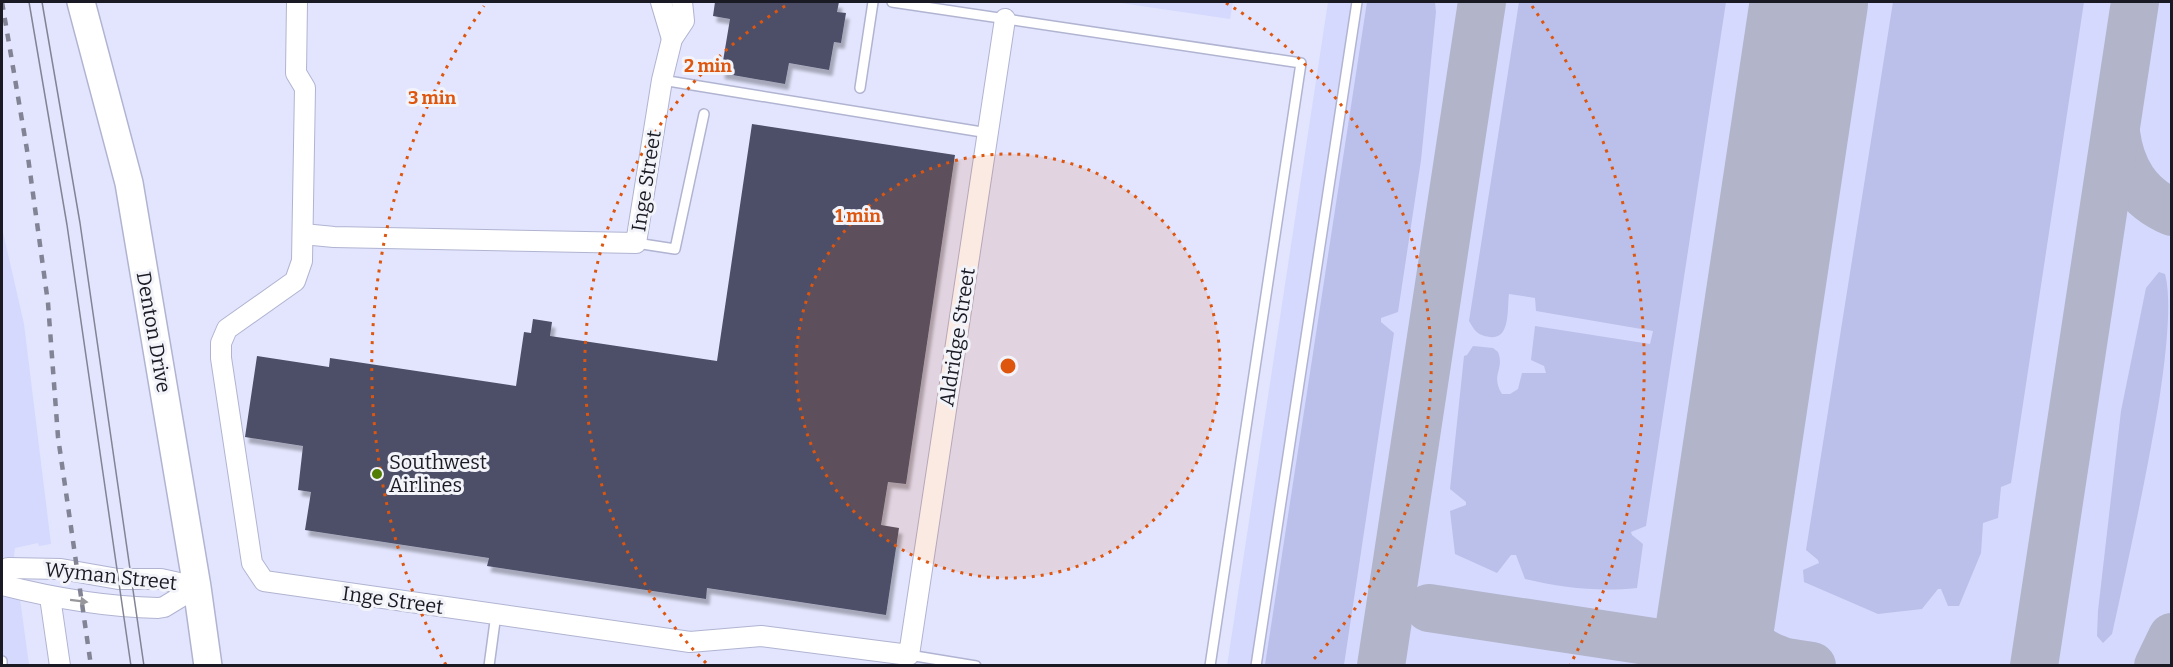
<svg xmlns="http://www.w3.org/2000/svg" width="2173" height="667" viewBox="0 0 2173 667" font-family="Bitter,serif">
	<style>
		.built { fill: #d5d9fe }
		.green { fill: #bbc0ea }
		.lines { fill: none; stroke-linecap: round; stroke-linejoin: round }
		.taxiway { stroke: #b2b4c9; stroke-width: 48 }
		.runway { stroke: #b2b4c9; stroke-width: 118 }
		.building { fill: #4d5068; filter: url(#shadow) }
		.lane-casing { stroke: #b1b4d1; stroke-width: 12 }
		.street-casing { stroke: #b1b4d1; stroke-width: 22 }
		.secondary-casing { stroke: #b1b4d1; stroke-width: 30 }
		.lane { stroke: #fff; stroke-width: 9 }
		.street { stroke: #fff; stroke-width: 20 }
		.secondary { stroke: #fff; stroke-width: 27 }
		.tram { stroke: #828495; stroke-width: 1.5 }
		.rail { stroke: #828495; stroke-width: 4.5; stroke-dasharray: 8 8; stroke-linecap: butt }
		.oneway { fill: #98989c }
		.ring { fill: none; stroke: #de560d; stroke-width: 3; stroke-dasharray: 3 6 }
		.poi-dot { fill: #527e03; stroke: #f3f4fa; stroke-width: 2 }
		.labels { text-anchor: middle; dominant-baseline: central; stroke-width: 6; stroke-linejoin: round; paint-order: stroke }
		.street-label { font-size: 20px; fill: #191a24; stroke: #f3f4fa }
		.poi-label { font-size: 20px; fill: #191a24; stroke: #f3f4fa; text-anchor: start }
		.centre { fill: #de560d; stroke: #f3f4fa; stroke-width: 3 }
		.ring-label { font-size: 18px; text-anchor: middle; font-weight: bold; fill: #de560d; stroke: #f3f4fa; stroke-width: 6; stroke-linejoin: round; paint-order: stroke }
	</style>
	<defs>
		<filter id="shadow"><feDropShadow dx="3.5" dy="6" stdDeviation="1.5" flood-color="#0004"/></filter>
	</defs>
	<rect width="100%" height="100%" fill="#e2e5fd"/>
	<!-- built -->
	<g class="built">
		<path d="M1114 2H1233L1230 19Z"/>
		<path d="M1328 2H2171V665L1227 666Z"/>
		<path d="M2 228 24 324 51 544 39 546 38 543 15 548 14 555 29 665H2Z"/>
	</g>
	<!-- green -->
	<g class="green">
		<path d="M1367 2H1435L1436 12 1421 160 1398 312 1381 318V322L1394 333 1344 665H1265Z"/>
		<path d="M1519 2H1726L1646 526 1631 532 1632 535 1643 544 1637 588C1599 592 1563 588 1525 579L1516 555H1511L1497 573 1455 554 1450 511 1466 505V502L1450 489 1464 356 1467 355 1473 346 1493 348 1498 352C1505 370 1490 374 1502 394H1510L1518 389 1522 373H1546L1544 366 1531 360 1535 326 1650 344 1653 331 1536 311 1535 298 1509 294C1507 307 1511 340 1490 337 1477 335 1475 331 1469 321Z"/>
		<path d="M1893 2H2084L2011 483 2001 487 1998 518 1983 523 1981 553 1959 606H1948L1941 589H1938L1922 609 1878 614 1804 582 1803 570 1819 563 1818 560 1806 550Z"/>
		<path d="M2159 272 2165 274C2173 305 2164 367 2159 401 2146 479 2129 557 2112 634L2103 643 2097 636 2098 611 2121 411 2146 288Z"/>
	</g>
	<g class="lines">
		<!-- taxiway -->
		<g class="taxiway">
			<path d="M2116 133C2121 169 2137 197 2172 212"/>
			<path d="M1721 586C1721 620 1750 650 1780 660"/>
			<path d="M1429 608 1812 666"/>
			<path d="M1381 666 1482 2"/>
			<path d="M2034 666 2135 2"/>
			<path d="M2158 666 2172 637"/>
		</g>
		<!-- runway -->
		<path class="runway" d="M1709 666 1809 2"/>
	</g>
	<!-- building -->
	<g class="building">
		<path d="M715 2H839L837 12 846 13 841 43 834 42 829 70 789 63 785 84 721 73 730 19 713 16Z"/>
		<path d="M752 124 955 155 906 484 888 482 881 525 899 528 886 615 707 588 706 599 487 566 489 558 305 530 311 492 298 490 303 446 245 437 257 356 329 367 330 358 516 386 524 332 531 333 533 319 552 322 550 336 717 361Z"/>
	</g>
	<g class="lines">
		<!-- lane casing -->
		<g class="lane-casing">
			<g id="lane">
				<path d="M892 2 1301 63 1210 666"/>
				<path d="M662 80 988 133"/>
				<path d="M860 88 873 2"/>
				<path d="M636 243 675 249 704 114"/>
				<path d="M909 655 976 666"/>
				<path d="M2 661V666"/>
				<path d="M489 666 496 614"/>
				<path d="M1256 666 1357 2"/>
			</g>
		</g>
		<!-- street casing -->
		<g class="street-casing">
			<g id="street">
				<path d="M297 2 296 73 305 88 302 261 295 281 227 329 221 343V358L252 563 264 581 690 642 761 636 909 655 1005 19"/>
				<path d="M661 2 672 39"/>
				<path d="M303 234 334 237 636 243 662 80 672 39 684 21 682 2"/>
				<path d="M2 573 8 568 61 569 118 579H161L197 587"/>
				<path d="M2 585C53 598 105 607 158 608L164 607 197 587"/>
				<path d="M50 597 60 666"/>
			</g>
		</g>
		<!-- secondary casing -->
		<g class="secondary-casing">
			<path id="secondary" d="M81 2 129 183 197 587 208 666"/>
		</g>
		<!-- lane -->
		<use href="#lane" class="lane"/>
		<!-- street -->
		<use href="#street" class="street"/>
		<!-- secondary -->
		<use href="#secondary" class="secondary"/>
		<!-- tram -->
		<g class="tram">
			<path d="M29 2 67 225 131 666"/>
			<path d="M42 2 80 223 144 666"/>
		</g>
		<!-- rail -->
		<path class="rail" d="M2 2 27 150 48 303 58 437 91 666"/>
	</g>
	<!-- one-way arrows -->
	<defs><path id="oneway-solid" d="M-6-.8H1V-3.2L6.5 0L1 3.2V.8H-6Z" transform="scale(1.5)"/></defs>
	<use class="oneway" href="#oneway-solid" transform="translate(79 601) rotate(7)"/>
	<!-- distance rings -->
	<circle cx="1008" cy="366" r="212" fill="#de560d" fill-opacity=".12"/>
	<g class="ring">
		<circle cx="1008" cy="366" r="212"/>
		<path d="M706 663A424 424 0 0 1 790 3M1226 3A424 424 0 0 1 1310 663"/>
		<path d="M446 665A636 636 0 0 1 484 6M1532 6A636 636 0 0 1 1570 665"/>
	</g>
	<!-- markers -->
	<circle class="poi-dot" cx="377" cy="474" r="6"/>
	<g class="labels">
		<!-- street labels -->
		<g class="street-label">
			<text transform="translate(646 181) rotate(-81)">Inge Street</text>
			<text transform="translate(154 332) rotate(80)">Denton Drive</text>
			<text transform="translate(957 337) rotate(-81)">Aldridge Street</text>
			<text transform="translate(111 576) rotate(6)">Wyman Street</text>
			<text transform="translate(393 600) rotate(8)">Inge Street</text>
		</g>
		<!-- poi labels -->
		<g class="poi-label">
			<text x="389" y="462">Southwest<tspan x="389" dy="23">Airlines</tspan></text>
		</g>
	</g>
	<circle cx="1008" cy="366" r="9" class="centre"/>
	<g class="ring-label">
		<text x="708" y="72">2 min</text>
		<text x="432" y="104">3 min</text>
		<text x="858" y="222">1 min</text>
	</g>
	<!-- border -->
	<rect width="2173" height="667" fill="none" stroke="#191a24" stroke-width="6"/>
</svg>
